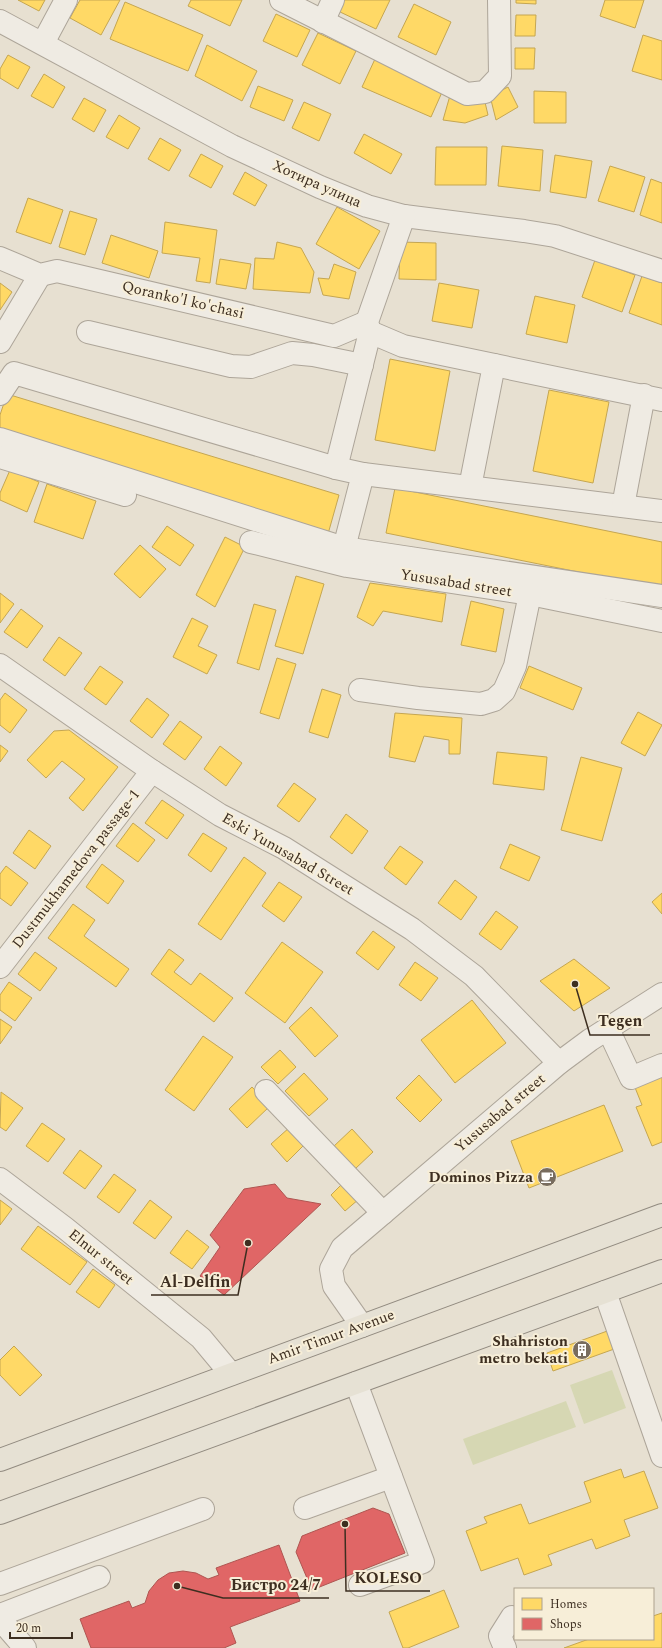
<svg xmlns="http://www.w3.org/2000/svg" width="662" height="1648" viewBox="0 0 662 1648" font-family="Spectral,serif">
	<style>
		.green { fill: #d6d7b3 }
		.homes { fill: #ffd966; stroke: #c5a651 }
		.shops { fill: #e06666; stroke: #af5551 }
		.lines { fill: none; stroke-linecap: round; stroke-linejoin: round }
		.minor-casing { stroke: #ada599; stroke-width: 24 }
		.major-casing { stroke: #928b80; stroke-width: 24 }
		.minor { stroke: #efebe3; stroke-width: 22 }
		.major { stroke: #e6e1d4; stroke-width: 22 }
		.labels { text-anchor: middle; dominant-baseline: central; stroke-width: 4; stroke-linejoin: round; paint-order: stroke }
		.street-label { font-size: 15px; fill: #3d2e20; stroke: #f7eed8 }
		.poi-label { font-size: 15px; font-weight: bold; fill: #3d2e20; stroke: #f7eed8; text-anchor: end }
		.leader { fill: none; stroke: #3d2e20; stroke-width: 1.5 }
		.callout-dot { fill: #3d2e20; stroke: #f7eed8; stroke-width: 1.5 }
		.callout-label { font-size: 16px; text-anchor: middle; font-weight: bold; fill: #3d2e20; stroke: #f7eed8; stroke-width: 4; stroke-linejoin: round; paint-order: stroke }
	</style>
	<rect width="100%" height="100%" fill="#e7e0d1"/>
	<!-- green -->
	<g class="green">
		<path d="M612 1370 626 1408 584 1424 570 1385Z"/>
		<path d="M566 1401 576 1427 473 1465 463 1439Z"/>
	</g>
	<!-- homes -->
	<g class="homes">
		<path d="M18 0H45L39 11Z"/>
		<path d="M80 0H120L101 35 70 18Z"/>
		<path d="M191 0H242L230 26 188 6Z"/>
		<path d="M343 0H390L376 29 338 11Z"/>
		<path d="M516 0H536V4L516 3Z"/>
		<path d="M605 0H644L635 28 600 16Z"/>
		<path d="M125 2 203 35 188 71 110 39Z"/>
		<path d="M414 4 451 22 436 55 398 37Z"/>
		<path d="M276 14 310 30 297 57 263 41Z"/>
		<path d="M516 15H536L535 36H515Z"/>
		<path d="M318 33 356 51 340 84 302 65Z"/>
		<path d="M643 35 662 41V80L632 71Z"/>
		<path d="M207 45 257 71 242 101 195 76Z"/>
		<path d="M515 48H535L534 69H515Z"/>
		<path d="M8 55 30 67 18 89 0 78V69Z"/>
		<path d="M375 59 443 90 431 117 362 87Z"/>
		<path d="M44 74 65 87 53 108 31 96Z"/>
		<path d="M258 86 293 100 284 121 250 107Z"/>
		<path d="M508 87 518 107 496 120 490 96Z"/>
		<path d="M534 91 566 92V123H534Z"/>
		<path d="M451 92 484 98 488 115 465 123 443 120Z"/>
		<path d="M84 98 106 110 94 132 72 119Z"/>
		<path d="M304 102 331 114 319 141 292 128Z"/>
		<path d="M119 115 140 128 128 149 106 137Z"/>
		<path d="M364 134 402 154 391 174 354 153Z"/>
		<path d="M160 138 181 150 169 171 148 159Z"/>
		<path d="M502 146 543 150 540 191 498 186Z"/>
		<path d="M436 147H487L486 185H435Z"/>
		<path d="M201 154 223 166 211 188 189 176Z"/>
		<path d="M555 155 592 161 586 198 550 192Z"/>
		<path d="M610 166 645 177 634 212 598 201Z"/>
		<path d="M245 172 267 185 255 206 233 194Z"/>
		<path d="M651 179 662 183V223L640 215Z"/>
		<path d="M28 198 63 210 51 244 16 232Z"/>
		<path d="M337 207 380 231 359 269 316 244Z"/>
		<path d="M70 211 97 219 85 255 59 247Z"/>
		<path d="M165 222 217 230 210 283 196 281 200 258 162 253Z"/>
		<path d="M111 235 158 251 149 278 102 263Z"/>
		<path d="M277 242 301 248 314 272 310 293 253 289 255 258 274 259Z"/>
		<path d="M400 242 436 243V280L399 279Z"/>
		<path d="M220 259 251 264 246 289 216 284Z"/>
		<path d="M595 260 635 275 622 312 582 297Z"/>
		<path d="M334 264 356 272 349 299 323 295 318 278 329 279Z"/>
		<path d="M642 276 662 283V325L629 313Z"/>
		<path d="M0 283 12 292 0 310Z"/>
		<path d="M439 283 479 290 472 328 432 321Z"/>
		<path d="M535 296 575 305 567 343 526 334Z"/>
		<path d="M390 359 450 371 435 451 375 440Z"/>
		<path d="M549 390 609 402 593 483 533 471Z"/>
		<path d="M7 394 339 495 328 534 0 434V415Z"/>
		<path d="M10 470 39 482 27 512 0 500V493Z"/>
		<path d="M47 484 96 501 83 539 34 522Z"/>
		<path d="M395 488 662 542V589L386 533Z"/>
		<path d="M167 526 194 545 180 566 152 547Z"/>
		<path d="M225 537 245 547 215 607 196 595Z"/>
		<path d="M140 545 166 569 140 598 114 574Z"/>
		<path d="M296 576 324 584 303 654 275 646Z"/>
		<path d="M370 583 446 594 442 622 383 611 373 626 357 617Z"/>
		<path d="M0 593 14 604 0 623Z"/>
		<path d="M471 601 504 609 496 652 461 645Z"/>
		<path d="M254 604 276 610 259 670 237 663Z"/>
		<path d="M21 609 43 626 27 648 4 632Z"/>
		<path d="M192 618 208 626 198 646 217 655 207 674 173 657Z"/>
		<path d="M59 637 82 653 65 676 43 660Z"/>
		<path d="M277 658 296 664 279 719 260 713Z"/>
		<path d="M100 666 123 682 106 705 84 689Z"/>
		<path d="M529 666 582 688 573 710 520 688Z"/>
		<path d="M322 689 341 695 328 738 309 732Z"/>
		<path d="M5 693 27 710 10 733 0 725V700Z"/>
		<path d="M147 698 169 715 152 738 130 721Z"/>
		<path d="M638 712 662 725 645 756 621 743Z"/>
		<path d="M395 713 462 718 460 754H449V740L424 736 415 762 389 757Z"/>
		<path d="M180 721 202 737 185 760 163 744Z"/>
		<path d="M69 730 118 767 83 811 69 798 85 779 62 761 46 778 27 760 54 731Z"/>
		<path d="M0 745 8 751 0 762Z"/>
		<path d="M220 746 242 763 226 786 204 769Z"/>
		<path d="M497 752 547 757 544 790 493 784Z"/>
		<path d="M581 757 622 768 602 841 561 830Z"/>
		<path d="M294 783 316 799 299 822 277 806Z"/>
		<path d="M162 800 184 815 167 839 145 823Z"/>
		<path d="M346 814 368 831 352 854 330 837Z"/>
		<path d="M133 823 155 840 138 862 116 846Z"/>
		<path d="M29 830 51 846 35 869 13 853Z"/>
		<path d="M203 833 227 848 211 872 188 855Z"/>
		<path d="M510 844 540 857 529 881 500 868Z"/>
		<path d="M400 846 423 862 406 885 384 868Z"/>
		<path d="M244 857 266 873 221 940 198 924Z"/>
		<path d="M102 864 124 881 108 904 86 887Z"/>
		<path d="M6 866 28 883 11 906 0 898V874Z"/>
		<path d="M455 880 477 897 461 920 438 903Z"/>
		<path d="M279 882 302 897 284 922 262 906Z"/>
		<path d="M662 893V914L652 902Z"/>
		<path d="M73 904 95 920 84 936 129 969 116 987 48 938Z"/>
		<path d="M496 911 518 927 501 950 479 934Z"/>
		<path d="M373 931 395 947 378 970 356 953Z"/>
		<path d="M282 942 323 972 285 1023 245 993Z"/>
		<path d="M169 949 184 960 174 972 191 985 200 973 233 998 214 1022 151 974Z"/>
		<path d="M35 952 57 968 40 991 18 974Z"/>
		<path d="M574 959 610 988 574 1011 540 981Z"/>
		<path d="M415 962 438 978 421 1001 399 985Z"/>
		<path d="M9 982 32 998 15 1021 0 1010V995Z"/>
		<path d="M472 1000 506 1043 455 1083 421 1040Z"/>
		<path d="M311 1007 338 1036 315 1057 289 1028Z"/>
		<path d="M0 1019 12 1027 0 1044Z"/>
		<path d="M203 1036 233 1057 194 1111 165 1090Z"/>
		<path d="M280 1050 296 1067 278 1084 261 1067Z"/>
		<path d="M304 1073 328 1099 309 1116 285 1091Z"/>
		<path d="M662 1073V1142L652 1146 636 1107 642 1105 634 1085Z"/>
		<path d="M419 1075 442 1100 420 1122 396 1098Z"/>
		<path d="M252 1087 270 1106 247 1128 229 1109Z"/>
		<path d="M1 1092 23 1108 6 1131 0 1127Z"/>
		<path d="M604 1105 623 1151 529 1188 511 1141Z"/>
		<path d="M42 1123 65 1139 48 1162 26 1146Z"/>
		<path d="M290 1127 305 1144 287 1162 271 1144Z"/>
		<path d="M352 1129 373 1152 355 1169 333 1147Z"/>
		<path d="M80 1150 102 1166 85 1189 63 1173Z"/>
		<path d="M114 1174 136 1190 119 1213 97 1197Z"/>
		<path d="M344 1182 359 1199 345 1211 331 1195Z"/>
		<path d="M0 1200 12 1209 0 1225Z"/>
		<path d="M150 1200 172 1217 155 1239 133 1223Z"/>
		<path d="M38 1226 87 1262 70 1285 21 1249Z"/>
		<path d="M187 1230 209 1247 192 1269 170 1253Z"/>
		<path d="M93 1269 115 1285 99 1308 76 1292Z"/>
		<path d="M610 1330 617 1348 553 1371 547 1353Z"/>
		<path d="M14 1346 42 1375 20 1396 0 1375V1360Z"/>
		<path d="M621 1469 624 1478 644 1471 658 1508 624 1520 630 1536 596 1549 592 1539 548 1555 552 1565 524 1575 518 1558 481 1571 466 1531 487 1523 484 1517 521 1504 529 1524 591 1502 584 1482Z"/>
		<path d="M444 1590 459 1627 408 1648H403L389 1612Z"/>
		<path d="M662 1613V1648H564L589 1639H653V1616Z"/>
	</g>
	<!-- shops -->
	<g class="shops">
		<path d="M275 1184 287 1198 321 1204 224 1295 200 1276 220 1247 210 1235 244 1189Z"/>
		<path d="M373 1508 389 1514 405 1553 312 1590 296 1552 302 1536Z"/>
		<path d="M279 1545 300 1601 230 1627 236 1643 224 1648H91L80 1619 129 1601 132 1608 145 1603 149 1591 158 1580 169 1573 183 1571 196 1573 208 1579 219 1575 216 1568Z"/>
	</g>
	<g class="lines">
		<!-- minor casing -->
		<g class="minor-casing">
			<g id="minor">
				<path d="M281 0 467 94 485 92 500 76 499 0"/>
				<path d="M0 21 232 146 320 187 367 206 404 216 524 231 555 236 662 271"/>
				<path d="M323 22 333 0"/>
				<path d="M43 43 66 0"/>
				<path d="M0 258 40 275 57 271 334 336 367 322"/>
				<path d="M88 332 231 366 251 367 292 353 313 355 362 365"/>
				<path d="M370 332 403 346 662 400"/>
				<path d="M0 342 40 275"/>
				<path d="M0 394 14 373 336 468 363 474 344 548 0 439"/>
				<path d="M0 457 125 495"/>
				<path d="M336 468 370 332 367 322 404 216"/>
				<path d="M363 474 662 511"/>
				<path d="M470 487 494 365"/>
				<path d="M623 506 644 395"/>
				<path d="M251 542 347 566 530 594 662 621"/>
				<path d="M344 548 662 596"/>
				<path d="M0 665 152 771 220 815 284 848 412 929 474 976 559 1063"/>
				<path d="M360 690 418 698 481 704 494 700 504 691 515 666 530 594"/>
				<path d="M0 967 152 771"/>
				<path d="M608 1029 631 1078 662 1065"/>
				<path d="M266 1091 383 1213"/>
				<path d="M0 1179 65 1228 201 1338 231 1374"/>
				<path d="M605 1292 662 1456"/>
				<path d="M362 1326 334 1286 331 1269 342 1248 559 1063 590 1040 662 994"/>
				<path d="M356 1383 423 1562 360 1585"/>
				<path d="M305 1508 391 1477"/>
				<path d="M0 1584 203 1509"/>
				<path d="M0 1615 99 1577"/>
				<path d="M0 1619 25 1648"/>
				<path d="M505 1648 500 1636 512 1617"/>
			</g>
		</g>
		<!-- major casing -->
		<g class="major-casing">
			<g id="major">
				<path d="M0 1460 662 1215"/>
				<path d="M0 1513 662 1271"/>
			</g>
		</g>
		<!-- minor -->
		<use href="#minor" class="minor"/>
		<!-- major -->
		<use href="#major" class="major"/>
	</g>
	<!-- icons -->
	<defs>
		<g id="cafe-disc" transform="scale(1)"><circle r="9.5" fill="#786c5e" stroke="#f7eed8"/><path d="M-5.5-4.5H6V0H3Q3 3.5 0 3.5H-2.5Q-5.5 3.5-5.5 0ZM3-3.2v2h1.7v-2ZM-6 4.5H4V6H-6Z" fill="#fff"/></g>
		<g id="building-disc" transform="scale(1)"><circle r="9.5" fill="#786c5e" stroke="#f7eed8"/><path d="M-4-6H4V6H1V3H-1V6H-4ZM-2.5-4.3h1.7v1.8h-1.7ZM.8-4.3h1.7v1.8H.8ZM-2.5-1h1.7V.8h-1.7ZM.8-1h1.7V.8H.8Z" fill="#fff"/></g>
	</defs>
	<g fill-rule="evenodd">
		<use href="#cafe-disc" x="547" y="1177"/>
		<use href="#building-disc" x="582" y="1350"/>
	</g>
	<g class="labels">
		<!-- street labels -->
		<g class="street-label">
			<text transform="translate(317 184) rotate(24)">Хотира улица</text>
			<text transform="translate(183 300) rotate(13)">Qoranko'l ko'chasi</text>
			<text transform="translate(456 583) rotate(9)">Yususabad street</text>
			<text transform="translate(288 854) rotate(30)">Eski Yunusabad Street</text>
			<text transform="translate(76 869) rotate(-52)">Dustmukhamedova passage-1</text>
			<text transform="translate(500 1113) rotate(-40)">Yususabad street</text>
			<text transform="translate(101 1257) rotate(39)">Elnur street</text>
			<text transform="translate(331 1337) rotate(-20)">Amir Timur Avenue</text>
		</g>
		<!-- poi labels -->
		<g class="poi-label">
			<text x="533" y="1177">Dominos Pizza</text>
			<text x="568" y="1341">Shahriston<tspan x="568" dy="17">metro bekati</tspan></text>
		</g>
	</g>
	<!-- callouts -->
	<path class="leader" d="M575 984L590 1035H650M248 1243L238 1295H151M345 1524L346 1591H430M177 1586L223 1598H329"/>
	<g class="callout-dot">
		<circle cx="575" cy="984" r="4"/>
		<circle cx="248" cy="1243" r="4"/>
		<circle cx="345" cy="1524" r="4"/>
		<circle cx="177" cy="1586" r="4"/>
	</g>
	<g class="callout-label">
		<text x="620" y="1026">Tegen</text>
		<text x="195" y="1287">Al-Delfin</text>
		<text x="388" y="1583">KOLESO</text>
		<text x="276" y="1590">Бистро 24/7</text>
	</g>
	<!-- legend -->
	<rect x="514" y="1588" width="140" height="52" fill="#f7eed8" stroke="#ada18e"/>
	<rect x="522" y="1598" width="20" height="12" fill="#ffd966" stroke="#ada18e"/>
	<text x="550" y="1608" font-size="12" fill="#3d2e20">Homes</text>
	<rect x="522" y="1618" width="20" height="12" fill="#e06666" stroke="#ada18e"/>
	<text x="550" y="1628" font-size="12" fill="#3d2e20">Shops</text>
	<!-- scale -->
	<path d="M10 1632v6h62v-6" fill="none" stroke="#3d2e20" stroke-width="2"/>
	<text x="16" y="1632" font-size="12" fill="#3d2e20" stroke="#f7eed8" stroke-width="3" paint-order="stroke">20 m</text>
</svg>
